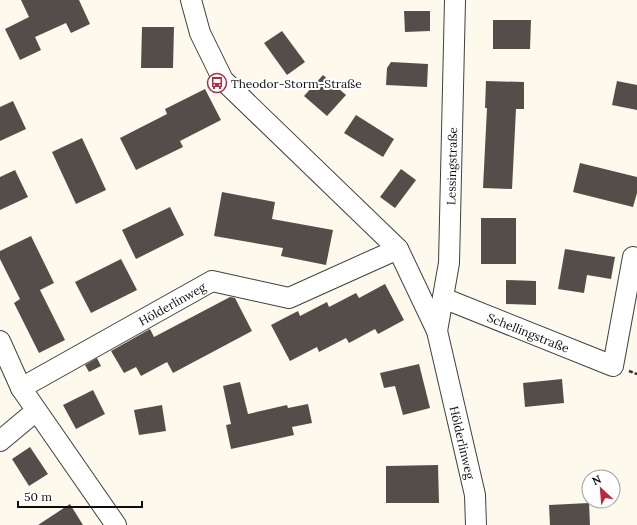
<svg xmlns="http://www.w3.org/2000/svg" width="637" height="525" viewBox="0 0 637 525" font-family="Lora,serif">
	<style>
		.building { fill: #554d4a }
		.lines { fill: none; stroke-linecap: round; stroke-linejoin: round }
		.minor-casing { stroke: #404040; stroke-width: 22 }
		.path { stroke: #2f2f2f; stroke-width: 2.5; stroke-dasharray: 4 2; stroke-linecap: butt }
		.minor { stroke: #fff; stroke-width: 20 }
		.labels { text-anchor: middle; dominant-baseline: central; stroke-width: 4; stroke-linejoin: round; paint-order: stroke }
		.poi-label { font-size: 12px; fill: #0d0d0d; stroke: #fff; text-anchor: start }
		.street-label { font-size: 12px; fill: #0d0d0d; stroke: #fff }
	</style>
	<rect width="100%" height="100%" fill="#fef9ed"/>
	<!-- building -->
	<g class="building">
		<path d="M21 0H79L90 24 71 33 66 23 35 37 41 50 20 60 5 29 29 17Z"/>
		<path d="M404 11H430V31L405 32Z"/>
		<path d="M493 20H531L530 49H493Z"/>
		<path d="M142 27H174L173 68H141Z"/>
		<path d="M282 31 305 62 287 75 264 43Z"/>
		<path d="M391 62 428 64 427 87 386 85 387 68Z"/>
		<path d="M323 75 346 95 327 116 304 96Z"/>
		<path d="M486 81 524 82V109H516L512 189 483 188 487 108H485Z"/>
		<path d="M617 81 637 85V110L612 105Z"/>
		<path d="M205 89 221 120 180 141 183 147 136 170 120 138 167 114 165 109Z"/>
		<path d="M13 101 26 129 0 141V107Z"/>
		<path d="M356 115 394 139 383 157 344 133Z"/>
		<path d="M82 138 106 190 76 204 52 152Z"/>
		<path d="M580 163 637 177V193L633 207 573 192Z"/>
		<path d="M401 169 416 180 395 208 380 197Z"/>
		<path d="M15 170 28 197 0 210V177Z"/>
		<path d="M222 192 275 202 272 219 333 230 326 265 281 256 283 248 214 236Z"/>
		<path d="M170 207 184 235 136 259 122 230Z"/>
		<rect x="481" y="218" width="35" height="46"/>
		<path d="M31 236 54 283 40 290 65 340 39 353 14 303 20 299 0 259V251Z"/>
		<path d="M565 249 615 257 611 279 587 275 584 293 558 289Z"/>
		<path d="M121 259 137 290 91 313 75 282Z"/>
		<path d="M506 280 536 281V305L506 304Z"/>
		<path d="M385 284 404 320 378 334 375 329 349 343 346 338 319 352 317 347 290 361 271 325 298 311 300 316 327 302 329 307 356 293 359 298Z"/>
		<path d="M230 297 235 298 252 331 173 373 167 362 141 376 136 367 124 373 111 351 150 329 154 337Z"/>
		<path d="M97 358 101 366 89 372 85 365Z"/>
		<path d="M419 364 430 408 403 415 395 386 384 388 380 373Z"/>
		<path d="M562 379 564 403 525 407 523 383Z"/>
		<path d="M240 382 248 414 287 405 288 408 308 404 312 423 292 427 294 435 231 449 226 425 231 424 223 386Z"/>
		<path d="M93 390 105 414 76 429 63 405Z"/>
		<path d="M162 405 166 431 139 435 134 410Z"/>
		<path d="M30 447 48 474 29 486 12 459Z"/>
		<path d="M438 465 439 503H386V466Z"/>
		<path d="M589 503 590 525H550L549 505Z"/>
		<path d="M70 504 83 525H38Z"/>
	</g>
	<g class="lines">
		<!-- minor casing -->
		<g class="minor-casing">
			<g id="minor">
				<path id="s1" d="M191 0 200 33 223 80 398 249 437 331 475 495 476 525"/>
				<path id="s2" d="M443 298 613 366 633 257"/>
				<path id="s3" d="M437 331 449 263 455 0"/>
				<path d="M0 341 21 388 116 525"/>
				<path id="s4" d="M21 388 212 281 289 298 398 249"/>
				<path d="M0 441 36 411"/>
			</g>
		</g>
		<!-- path -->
		<path class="path" d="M629 371 637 374"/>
		<!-- minor -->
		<use href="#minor" class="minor"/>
	</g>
	<!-- icons -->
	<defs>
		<g id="bus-ring" transform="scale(1)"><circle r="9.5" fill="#fff" stroke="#b62b41" stroke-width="1.5"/><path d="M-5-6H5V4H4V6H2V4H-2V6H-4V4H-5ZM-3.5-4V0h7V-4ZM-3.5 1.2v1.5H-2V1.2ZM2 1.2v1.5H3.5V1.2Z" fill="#b62b41"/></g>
	</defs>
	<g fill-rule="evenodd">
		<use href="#bus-ring" x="217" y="83"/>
	</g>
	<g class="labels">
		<!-- poi labels -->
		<g class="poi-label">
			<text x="231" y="83">Theodor-Storm-Straße</text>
		</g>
		<!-- street labels -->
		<g class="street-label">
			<text stroke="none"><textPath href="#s3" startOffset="166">Lessingstraße</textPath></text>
			<text stroke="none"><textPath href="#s4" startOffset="173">Hölderlinweg</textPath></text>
			<text stroke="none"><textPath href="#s2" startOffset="92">Schellingstraße</textPath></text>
			<text stroke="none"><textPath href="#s1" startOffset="535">Hölderlinweg</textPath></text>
		</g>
	</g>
	<!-- north arrow -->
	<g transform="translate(601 489) rotate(334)"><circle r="19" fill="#ffffff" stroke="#9e9e9e"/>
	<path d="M0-3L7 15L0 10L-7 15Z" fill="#b62b41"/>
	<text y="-6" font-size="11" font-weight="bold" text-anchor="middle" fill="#0d0d0d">N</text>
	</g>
	<!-- scale -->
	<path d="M18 501v6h124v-6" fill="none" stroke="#0d0d0d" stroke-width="2"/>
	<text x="24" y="501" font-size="12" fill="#0d0d0d" stroke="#ffffff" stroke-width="3" paint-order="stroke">50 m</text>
</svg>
